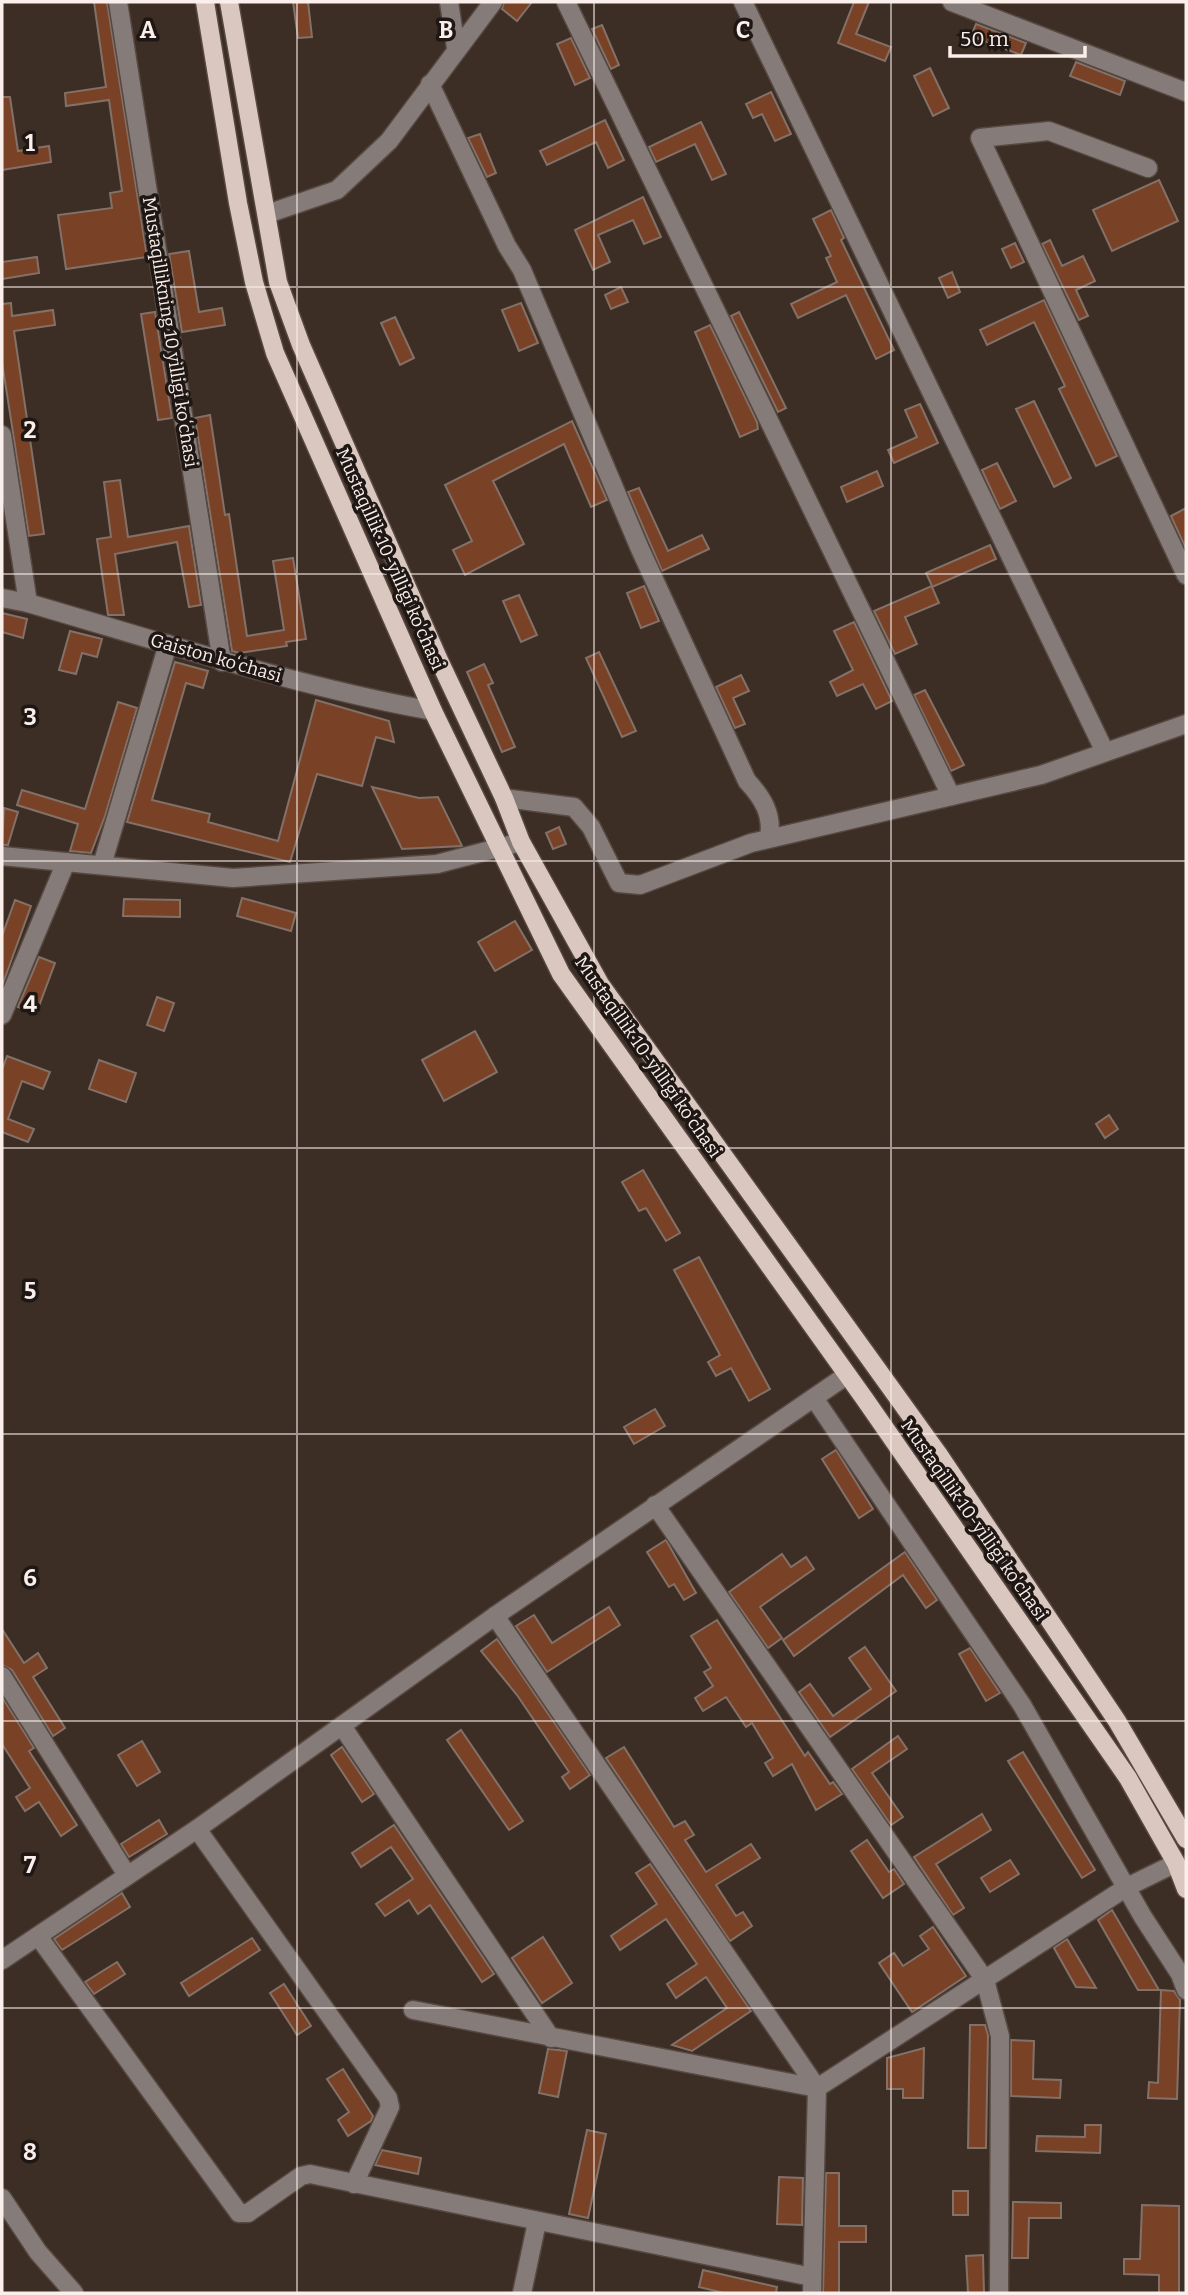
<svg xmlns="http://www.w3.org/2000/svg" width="1188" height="2295" viewBox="0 0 1188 2295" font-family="Bitter,serif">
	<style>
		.building { fill: #794226; stroke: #837168; stroke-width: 2 }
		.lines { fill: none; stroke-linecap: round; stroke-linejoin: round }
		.minor-casing { stroke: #574841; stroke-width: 21 }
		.major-casing { stroke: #574841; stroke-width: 21 }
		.minor { stroke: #857c79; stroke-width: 18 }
		.major { stroke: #dac8c0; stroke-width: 18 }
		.grid { fill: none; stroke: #faefeb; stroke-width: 2; stroke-opacity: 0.55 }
		.labels { text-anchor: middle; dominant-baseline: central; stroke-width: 7; stroke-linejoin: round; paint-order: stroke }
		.street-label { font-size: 18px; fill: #faefeb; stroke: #1e1713 }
		.grid-label { font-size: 23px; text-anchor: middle; font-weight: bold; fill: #faefeb; stroke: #1e1713; stroke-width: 7; stroke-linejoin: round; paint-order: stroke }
	</style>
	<rect width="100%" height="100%" fill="#3c2d25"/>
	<!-- building -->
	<g class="building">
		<path d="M94 2H107L147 257 66 269 58 215 112 208 110 193 122 191 109 100 66 106 65 93 106 87Z"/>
		<path d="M293 2H308L312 37 298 38Z"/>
		<path d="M504 2H532L517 21 502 9Z"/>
		<path d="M854 2H869L856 34 891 47 885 61 838 43Z"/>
		<path d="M976 24 1026 43 1021 55 971 36Z"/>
		<path d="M602 25 619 65 611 69 592 29Z"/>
		<path d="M571 38 590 78 575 85 557 44Z"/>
		<path d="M1076 62 1125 81 1120 95 1070 76Z"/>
		<path d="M930 68 949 108 933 116 914 76Z"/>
		<path d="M771 92 791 134 775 141 762 114 753 118 746 104Z"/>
		<path d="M2 97H10L18 151 49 146 51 162 2 170Z"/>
		<path d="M605 120 624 160 608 168 596 142 547 165 540 151Z"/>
		<path d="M701 122 726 174 712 180 695 144 656 162 649 147Z"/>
		<path d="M480 134 496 173 487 177 468 138Z"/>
		<path d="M1159 180 1178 221 1112 251 1093 210Z"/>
		<path d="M643 197 661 237 644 244 633 220 598 235 610 262 593 270 575 230Z"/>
		<path d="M831 210 844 238 841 240 894 350 876 359 846 295 798 318 791 304 837 282 826 258 831 256 813 219Z"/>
		<path d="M1050 240 1062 266 1083 256 1095 281 1076 290 1088 316 1079 320 1042 244Z"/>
		<path d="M1015 243 1024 262 1011 268 1002 249Z"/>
		<path d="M189 251 199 312 222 308 225 325 182 332 169 254Z"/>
		<path d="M37 257 39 273 2 279V262Z"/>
		<path d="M952 272 960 292 948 298 939 278Z"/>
		<path d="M621 287 628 302 611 309 605 295Z"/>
		<path d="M1044 300 1117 456 1096 466 1059 389 1065 386 1034 322 987 345 980 330Z"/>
		<path d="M11 303 12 316 53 310 55 325 14 331 44 534 29 536 2 362V304Z"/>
		<path d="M521 303 538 343 519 351 502 310Z"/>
		<path d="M155 312 172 418 158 420 141 314Z"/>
		<path d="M739 312 786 408 778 412 731 316Z"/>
		<path d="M395 317 414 358 400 365 381 323Z"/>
		<path d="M710 325 757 422 758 429 740 437 695 332Z"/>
		<path d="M1034 401 1071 478 1054 487 1016 409Z"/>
		<path d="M920 404 938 443 894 463 888 450 917 437 905 410Z"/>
		<path d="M210 415 225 515 229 514 247 636 284 630 273 561 293 558 306 639 286 642 287 646 239 653 232 651 195 418Z"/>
		<path d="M572 421 607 500 591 507 564 444 493 481 524 544 465 575 453 550 472 541 445 485Z"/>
		<path d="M997 463 1016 501 1000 509 982 470Z"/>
		<path d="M877 471 883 486 847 502 841 487Z"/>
		<path d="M120 480 128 537 189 526 201 605 189 607 177 542 115 554 124 615H108L97 539 111 537 104 482Z"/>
		<path d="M639 488 668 551 702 535 709 549 662 571 628 492Z"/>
		<path d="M1186 508V549L1171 516Z"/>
		<path d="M990 545 996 559 932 587 939 603 905 617 917 644 895 654 874 611 932 586 926 573Z"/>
		<path d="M644 586 659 621 641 628 627 593Z"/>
		<path d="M519 595 537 635 521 642 503 601Z"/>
		<path d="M2 613 27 619 23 638 2 632Z"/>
		<path d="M854 622 892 701 876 709 863 684 837 696 830 682 853 670 834 631Z"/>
		<path d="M70 631 102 639 97 657 82 653 76 674 59 670Z"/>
		<path d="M599 652 636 731 622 737 586 658Z"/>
		<path d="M175 662 208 671 203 688 186 683 152 800 210 814 208 822 278 841 316 700 389 721 394 742 376 737 362 786 317 774 290 862 127 822Z"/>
		<path d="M484 664 493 683 488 685 515 747 502 752 467 672Z"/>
		<path d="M741 675 749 691 733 698 745 724 735 728 716 687Z"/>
		<path d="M925 690 964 765 951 771 914 695Z"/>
		<path d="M118 702 137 708 105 816 91 853 70 851 78 824 17 805 22 790 85 809Z"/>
		<path d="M372 787 419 798 438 797 462 846 402 849Z"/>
		<path d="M4 808 18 812 8 845H2Z"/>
		<path d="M559 827 566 844 553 849 546 833Z"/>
		<path d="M242 898 296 913 291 931 237 916Z"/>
		<path d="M124 899 180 900V917L123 916Z"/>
		<path d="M15 900 31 906 2 986V936Z"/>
		<path d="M515 921 532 950 495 971 478 942Z"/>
		<path d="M39 957 55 963 36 1014 18 1007Z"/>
		<path d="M157 997 174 1003 164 1031 147 1025Z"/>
		<path d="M475 1031 497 1072 444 1101 422 1060Z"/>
		<path d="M7 1056 50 1072 43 1089 22 1081 8 1119 34 1129 28 1142 2 1132V1070Z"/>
		<path d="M99 1060 136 1073 126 1102 89 1089Z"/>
		<path d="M1109 1115 1118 1129 1105 1138 1096 1124Z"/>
		<path d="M643 1170 680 1233 666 1241 646 1208 639 1211 622 1182Z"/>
		<path d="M699 1257 770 1389 749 1401 731 1368 716 1376 708 1362 720 1355 674 1270Z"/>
		<path d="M655 1409 665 1426 634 1444 624 1427Z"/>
		<path d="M836 1450 873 1509 859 1518 822 1459Z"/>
		<path d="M666 1540 696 1593 684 1600 674 1584 669 1587 647 1552Z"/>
		<path d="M905 1552 937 1600 926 1608 903 1575 794 1656 783 1640Z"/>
		<path d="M782 1554 791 1567 806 1557 814 1569 760 1607 782 1638 768 1648 729 1592Z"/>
		<path d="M609 1607 620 1625 547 1672 516 1626 534 1615 552 1643Z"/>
		<path d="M717 1620 805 1756 808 1752 830 1784 833 1782 842 1794 816 1810 792 1764 773 1776 765 1763 773 1758 752 1723 746 1727 726 1697 703 1711 695 1698 713 1686 704 1672 711 1668 691 1636Z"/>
		<path d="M2 1629 24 1663 38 1653 47 1668 33 1677 65 1728 53 1736 12 1670 2 1665Z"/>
		<path d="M497 1639 590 1775 570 1789 562 1777 569 1772 517 1695 481 1651Z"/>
		<path d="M865 1647 896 1691 830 1737 799 1692 810 1684 833 1716 871 1689 849 1658Z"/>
		<path d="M970 1648 1000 1693 986 1701 959 1654Z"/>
		<path d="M2 1697 34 1748 29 1751 77 1825 61 1836 39 1802 25 1811 16 1797 30 1788 2 1744Z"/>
		<path d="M461 1730 523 1821 509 1830 447 1740Z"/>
		<path d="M898 1736 907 1749 872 1773 903 1817 891 1825 852 1769Z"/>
		<path d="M142 1741 160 1772 137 1786 118 1755Z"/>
		<path d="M342 1747 374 1794 362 1802 331 1755Z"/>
		<path d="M624 1747 674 1827 685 1821 694 1835 685 1840 706 1872 751 1844 760 1858 716 1885 736 1916 743 1912 752 1926 730 1941 606 1758Z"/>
		<path d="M1023 1752 1095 1870 1082 1878 1008 1761Z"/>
		<path d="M982 1814 991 1830 936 1864 964 1908 953 1915 914 1857Z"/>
		<path d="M159 1820 167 1834 129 1857 121 1844Z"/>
		<path d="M394 1825 494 1974 482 1982 430 1905 418 1914 409 1900 385 1916 376 1904 413 1879 391 1847 361 1867 352 1853Z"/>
		<path d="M867 1840 889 1872 894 1869 904 1884 883 1898 851 1851Z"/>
		<path d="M1010 1860 1019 1874 990 1892 981 1878Z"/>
		<path d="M650 1864 751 2011 692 2051 672 2045 727 2008 706 1977 676 1998 667 1984 697 1964 666 1919 620 1950 611 1936 657 1904 636 1873Z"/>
		<path d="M122 1893 130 1907 62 1950 54 1939Z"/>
		<path d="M1112 1910 1159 1990H1138L1098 1920Z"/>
		<path d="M933 1927 966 1976 912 2012 879 1963 894 1953 903 1966 929 1949 920 1936Z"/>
		<path d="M543 1937 572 1983 542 2003 512 1958Z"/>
		<path d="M252 1938 260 1950 189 1996 181 1983Z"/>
		<path d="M1067 1939 1096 1988 1076 1987 1054 1948Z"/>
		<path d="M117 1962 125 1974 94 1994 85 1982Z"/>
		<path d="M284 1984 311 2026 297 2035 270 1993Z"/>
		<path d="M1161 1990 1174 1991 1180 2000 1177 2099 1148 2098 1149 2082 1158 2083Z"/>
		<path d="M970 2025H985L988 2035 986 2148H968Z"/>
		<path d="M1011 2040 1034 2041 1033 2079 1061 2080 1060 2098 1011 2096Z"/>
		<path d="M924 2048 923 2098H903V2089H887V2058Z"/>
		<path d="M548 2049 567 2051 558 2097 539 2093Z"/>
		<path d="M343 2069 373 2116 371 2121 348 2136 338 2120 349 2112 327 2079Z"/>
		<path d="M1085 2125H1101L1100 2153 1036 2151 1037 2136 1085 2137Z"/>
		<path d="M587 2130 606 2134 588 2218 569 2214Z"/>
		<path d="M382 2150 421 2158 418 2174 375 2165Z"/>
		<path d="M826 2173H839V2226H866V2242H839V2293H823Z"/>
		<path d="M779 2177 803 2178 802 2225 777 2224Z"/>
		<rect x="953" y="2191" width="15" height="24"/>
		<path d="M1013 2202 1061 2203V2218H1029L1028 2258H1012Z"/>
		<path d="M1142 2205 1179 2206V2293H1159V2275L1124 2274V2259H1140Z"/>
		<path d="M983 2255 984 2293H968L966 2256Z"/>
		<path d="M703 2270 777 2287 776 2293H724L699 2287Z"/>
	</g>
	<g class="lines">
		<!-- minor casing -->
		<g class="minor-casing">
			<g id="minor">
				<path d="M118 2 222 662"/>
				<path d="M449 2 456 48"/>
				<path d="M566 2 951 796"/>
				<path d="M743 2 1105 752"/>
				<path d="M952 2 1186 92"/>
				<path d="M430 84 507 246 522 270 640 549 747 781C763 798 773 815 769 838"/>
				<path d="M1148 168 1049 131 980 138 1186 575"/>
				<path d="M267 214 337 190 389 141 493 2"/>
				<path d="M2 435 28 603"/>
				<path d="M2 598 28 603C162 642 295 686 433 711"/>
				<path d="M504 798 574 807 591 827 619 883 640 885 751 843 1041 775 1186 724"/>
				<path d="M2 856 233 878 437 864 521 842"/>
				<path d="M102 865 168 644"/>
				<path d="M2 1015 66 862"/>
				<path d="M814 1398 1022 1705 1143 1917 1180 1974 1186 1990"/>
				<path d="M655 1505 985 1980 1000 2036 999 2293"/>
				<path d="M495 1616 847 1375"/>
				<path d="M2 1676 127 1875"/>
				<path d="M342 1726 551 2038"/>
				<path d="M197 1829 388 2098 390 2107 354 2184"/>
				<path d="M38 1936 239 2213H248L301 2176 310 2174 812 2277"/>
				<path d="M2 1960 197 1829 495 1616 817 2088"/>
				<path d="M413 2010 817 2088"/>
				<path d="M2 2198 38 2252 74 2293"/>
				<path d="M522 2293 537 2222"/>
				<path d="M812 2293 817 2088 1127 1887 1176 1863"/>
			</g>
		</g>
		<!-- major casing -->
		<g class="major-casing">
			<g id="major">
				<path d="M205 2 238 203 254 282 275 353 433 711 561 974 864 1398 1128 1778 1176 1863 1186 1889"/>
				<path d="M229 2 278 282 301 345 438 658 504 798 521 842 600 984 939 1455 1117 1721 1186 1839"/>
			</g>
		</g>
		<!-- minor -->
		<use href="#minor" class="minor"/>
		<!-- major -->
		<use href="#major" class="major"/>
	</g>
	<!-- grid -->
	<path class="grid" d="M297 2V2293M594 2V2293M891 2V2293M2 287H1186M2 574H1186M2 861H1186M2 1148H1186M2 1434H1186M2 1721H1186M2 2008H1186"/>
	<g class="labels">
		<!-- street labels -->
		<g class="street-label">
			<text transform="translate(170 332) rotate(81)">Mustaqillikning 10 yilligi koʻchasi</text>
			<text transform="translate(390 559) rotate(66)">Mustaqillik 10-yilligi ko'chasi</text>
			<text transform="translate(216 658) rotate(16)">Gaiston koʻchasi</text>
			<text transform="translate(648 1057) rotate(55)">Mustaqillik 10-yilligi ko'chasi</text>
			<text transform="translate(974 1520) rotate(55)">Mustaqillik 10-yilligi ko'chasi</text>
		</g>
	</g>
	<g class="grid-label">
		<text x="148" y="38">A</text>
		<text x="446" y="38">B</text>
		<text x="743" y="38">C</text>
		<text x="30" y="151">1</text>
		<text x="30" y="438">2</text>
		<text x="30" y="725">3</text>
		<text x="30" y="1012">4</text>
		<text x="30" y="1299">5</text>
		<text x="30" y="1586">6</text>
		<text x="30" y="1873">7</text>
		<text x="30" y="2160">8</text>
	</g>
	<!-- border -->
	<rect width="1188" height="2295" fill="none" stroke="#faefeb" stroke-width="7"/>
	<!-- scale -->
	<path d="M950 46v10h135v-10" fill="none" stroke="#faefeb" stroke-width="3.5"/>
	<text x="960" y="46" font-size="21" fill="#faefeb" stroke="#1e1713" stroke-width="5" paint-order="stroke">50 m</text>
</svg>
